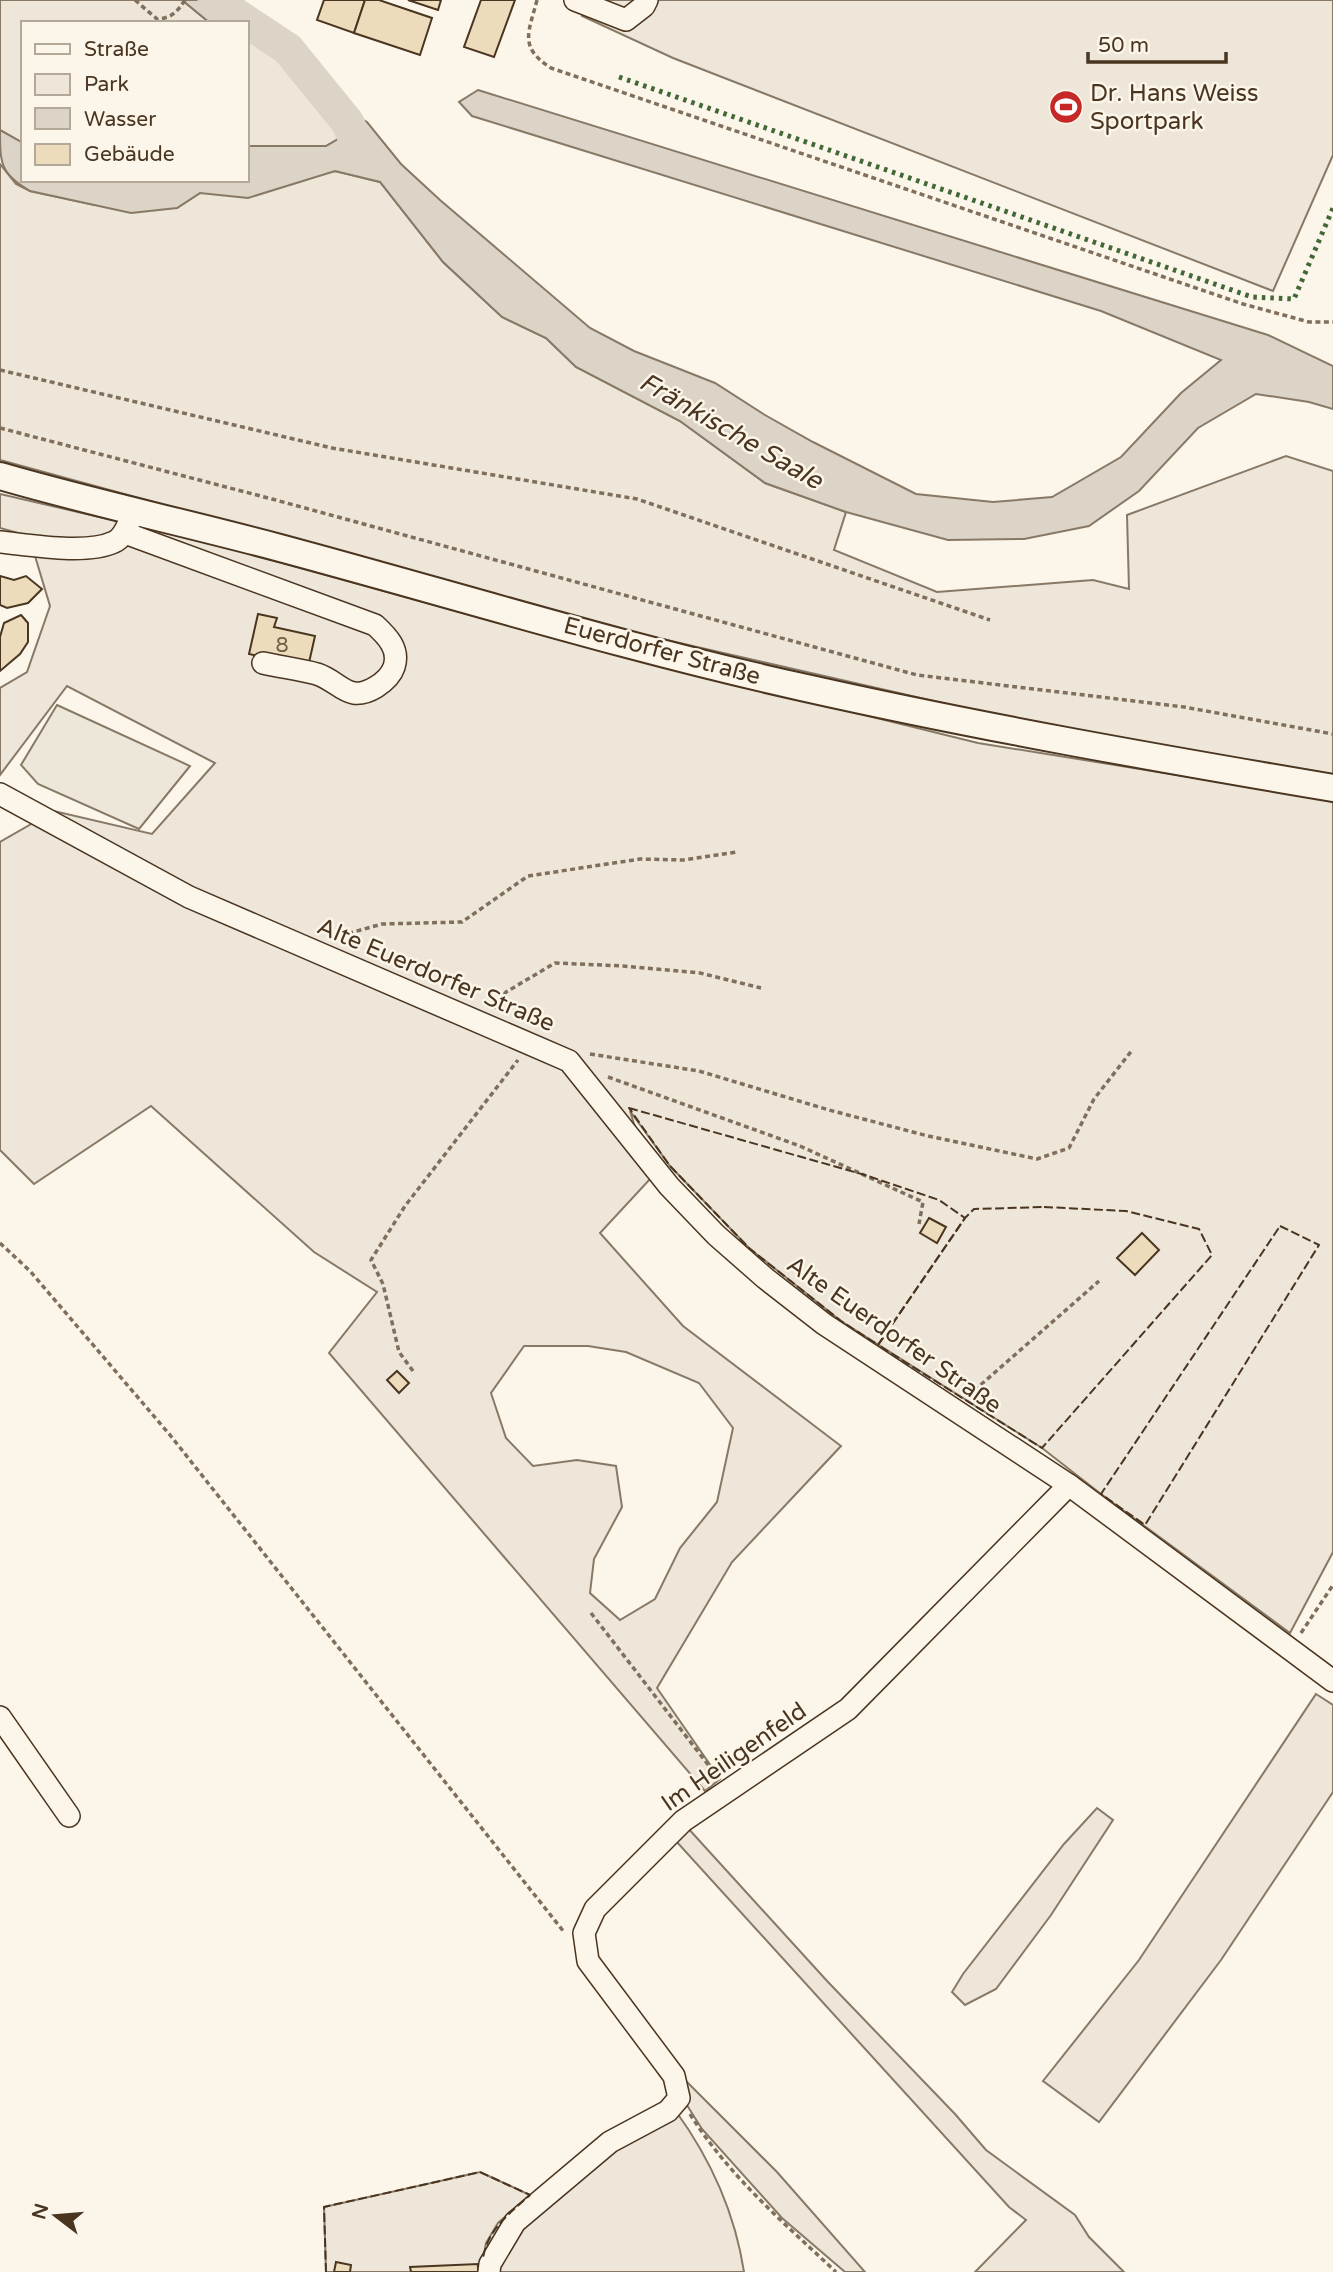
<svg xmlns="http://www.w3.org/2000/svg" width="1333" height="2272" viewBox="0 0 1333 2272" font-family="'Varela Round',sans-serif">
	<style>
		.green { fill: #ede6d9; stroke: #887966; stroke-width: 2; fill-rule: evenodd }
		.parking { fill: #ede7d9; stroke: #887966; stroke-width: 2 }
		.water { fill: #dcd4c6; stroke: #887966; stroke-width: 2 }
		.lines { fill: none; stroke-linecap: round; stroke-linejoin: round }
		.river { stroke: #dcd4c6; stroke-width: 33 }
		.building { fill: #ecdcbc; stroke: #4a3520; stroke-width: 2 }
		.minor-casing { stroke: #4a3520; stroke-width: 24 }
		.major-casing { stroke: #4a3520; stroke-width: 30 }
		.path { stroke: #7f6f5c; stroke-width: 3.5; stroke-dasharray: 5 3.5; stroke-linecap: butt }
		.minor { stroke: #fbf6e9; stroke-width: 21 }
		.major { stroke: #fbf6e9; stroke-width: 26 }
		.hedge { stroke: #436837; stroke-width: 5; stroke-dasharray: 3.5 5; stroke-linecap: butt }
		.fence { stroke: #4a3520; stroke-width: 2; stroke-dasharray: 9 3.5; stroke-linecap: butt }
		.labels { text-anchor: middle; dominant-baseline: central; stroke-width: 5; stroke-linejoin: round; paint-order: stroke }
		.number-label { font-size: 21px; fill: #725f47 }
		.poi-label { font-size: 24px; fill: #4a3520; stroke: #fbf6e9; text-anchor: start }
		.street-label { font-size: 24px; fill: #4a3520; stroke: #fbf6e9 }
		.water-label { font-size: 26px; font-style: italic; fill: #4a3520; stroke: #fbf6e9 }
	</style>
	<rect width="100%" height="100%" fill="#fbf6e9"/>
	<!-- green -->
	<g class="green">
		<path d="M0 0H182L210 23H23V143L0 130Z"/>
		<path d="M587 0H1333V155L1273 291 673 58 582 16Z"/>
		<path d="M247 37 277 49 344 136 326 146H247Z"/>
		<path d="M0 164 16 184 30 191 95 205 177 208 200 193 306 178 335 171 380 182 443 262 502 317 546 338 576 367 680 421 765 483 846 512 834 550 937 592 1093 580 1129 589 1127 515 1286 456 1333 471V775L1017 720 614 628 0 460Z"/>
		<path d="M0 494 203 541 564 641 978 743 1333 800V1552L1290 1633 1101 1494 1042 1448 841 1321 749 1248 670 1166 630 1111 651 1178 600 1233 683 1326 841 1446 732 1562 657 1688 720 1779 705 1791 329 1353 377 1292 314 1252 151 1106 34 1184 0 1150V842L54 811 152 834 215 763 67 686 0 775V688L27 672 50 606 29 536 0 528ZM524 1346H588L626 1352 699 1383 733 1428 717 1502 680 1548 655 1599 620 1620 590 1593 594 1559 622 1507 616 1466 577 1460 533 1466 506 1438 491 1393Z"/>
		<path d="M1316 1694 1333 1705V1792L1221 1960 1099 2122 1043 2081 1139 1960Z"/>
		<path d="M1097 1808 1113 1820 1051 1915 996 1989 965 2005 952 1992 963 1974 1064 1844Z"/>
		<path d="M686 1826 828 1982 955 2114 986 2150 1075 2215 1089 2237 1124 2272H975L1026 2220 1009 2207 675 1840Z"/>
		<path d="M684 2079 777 2172 865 2272H845L782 2218 702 2129 683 2099Z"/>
		<path d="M675 2110C710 2158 735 2213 744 2272H496L507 2242 598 2157Z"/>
		<path d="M480 2172 530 2195 498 2223 486 2243 481 2272H326L324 2207Z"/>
	</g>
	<!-- parking -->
	<path class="parking" d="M57 705 190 766 139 829 38 784 21 765Z"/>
	<!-- water -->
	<g class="water">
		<path d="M182 0H230L285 37 277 49 247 37V23H210Z"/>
		<path d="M478 90 1268 335 1333 366V409L1309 402 1256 394 1198 428 1139 491 1089 526 1024 539 948 540 846 512 765 483 680 421 576 367 546 338 502 317 443 262 380 182 335 171 248 198 200 193 177 208 131 213 30 191C0 174 0 163 0 130L23 143V180H247V146H326L343 136 331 102 367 122 401 164 440 200 590 328 634 351 715 383 765 415 813 442 916 494 993 502 1052 497 1121 457 1181 393 1221 360 1101 311 472 116 459 102Z"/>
	</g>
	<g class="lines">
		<!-- river -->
		<path class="river" d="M214 0 288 49 348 123 356 142"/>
	</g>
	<!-- building -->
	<g class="building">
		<path d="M324 0H365L354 33 317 20Z"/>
		<path d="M365 0H379L432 18 420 55 354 33Z"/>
		<path d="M408 0H441L438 10Z"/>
		<path d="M481 0H515L494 57 464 47Z"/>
		<path d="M0 576 14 580 26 576 42 589 28 603 7 608 0 605Z"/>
		<path d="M258 614 277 618 274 627 315 636 308 667 249 654Z"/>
		<path d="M21 615 28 623V642L20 654 0 671V637L4 623Z"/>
		<path d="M929 1218 946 1227 937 1243 920 1233Z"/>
		<path d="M1142 1233 1159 1250 1135 1275 1117 1258Z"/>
		<path d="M397 1371 409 1383 399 1393 387 1380Z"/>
		<path d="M336 2262 351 2265 350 2272H334Z"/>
		<path d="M478 2264V2272H411L410 2267Z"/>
	</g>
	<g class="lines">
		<!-- minor casing -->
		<g class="minor-casing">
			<g id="minor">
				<path d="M575 0 626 20 644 6 647 0"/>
				<path d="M125 533 375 625C387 636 400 649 394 667 391 676 384 682 376 687 348 704 341 682 317 674 300 669 280 667 263 663"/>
				<path d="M0 542C30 545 87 555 114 542 123 538 126 529 130 520"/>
				<path d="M0 794 189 897 569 1061 669 1186 716 1235 765 1278 824 1324 1069 1485 1333 1681"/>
				<path d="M0 1717 69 1816"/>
				<path d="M489 2272 490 2264 515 2222 610 2142 668 2111 679 2098 674 2076 588 1961 584 1933 595 1909 683 1821 848 1709 1069 1485"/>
			</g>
		</g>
		<!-- major casing -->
		<g class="major-casing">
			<path id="major" d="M0 476C93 503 187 523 280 548 455 595 629 649 806 688 980 727 1156 758 1333 788"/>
		</g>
		<!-- path -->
		<g class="path">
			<path d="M135 0 157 19C172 18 177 12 185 0"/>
			<path d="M537 0C529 32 518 47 551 68L1243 304 1309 322H1333"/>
			<path d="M0 370 332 448 637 499 990 620"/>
			<path d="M0 428 272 499 917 675 1184 707 1333 734"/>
			<path d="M332 938 382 924 462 922 528 876 640 859 683 860 737 852"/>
			<path d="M494 1008 506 992 555 963 623 966 700 973 761 988"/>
			<path d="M590 1054 699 1071 829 1110 928 1136 1037 1159 1069 1148 1094 1099 1133 1049"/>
			<path d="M608 1077 800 1146 923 1202 919 1224"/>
			<path d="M0 1243 30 1271 170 1435 564 1932"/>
			<path d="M413 1371 399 1352 383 1284 371 1260 405 1206 518 1060"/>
			<path d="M968 1396 1099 1281"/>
			<path d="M591 1613 716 1775"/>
			<path d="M1301 1633 1333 1585"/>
			<path d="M690 2114C728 2175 784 2223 836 2272"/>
		</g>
		<!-- minor -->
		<use href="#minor" class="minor"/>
		<!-- major -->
		<use href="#major" class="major"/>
		<!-- hedge -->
		<path class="hedge" d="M619 77 1252 297 1294 299 1333 208"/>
		<!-- fence -->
		<g class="fence">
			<path d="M629 1108 865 1175 939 1200 965 1218 878 1345 841 1321 749 1248 670 1166Z"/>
			<path d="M1044 1207 1126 1211 1199 1229 1212 1255 1042 1448 878 1345 965 1218 974 1209Z"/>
			<path d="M1280 1226 1319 1245 1145 1525 1101 1494Z"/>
			<path d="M326 2272 324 2207 480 2172 530 2195C509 2214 488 2229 483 2258"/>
		</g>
	</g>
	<!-- icons -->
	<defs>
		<g id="stadium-disc" transform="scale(1.75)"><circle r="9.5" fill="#c62828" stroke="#fbf6e9"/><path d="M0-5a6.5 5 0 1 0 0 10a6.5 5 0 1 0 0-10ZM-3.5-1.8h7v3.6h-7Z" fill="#fff"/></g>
	</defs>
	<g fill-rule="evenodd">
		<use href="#stadium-disc" x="1066" y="107"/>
	</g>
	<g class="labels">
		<!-- number labels -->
		<g class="number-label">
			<text x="282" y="645">8</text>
		</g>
		<!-- poi labels -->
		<g class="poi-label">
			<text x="1090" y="93">Dr. Hans Weiss<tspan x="1090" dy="28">Sportpark</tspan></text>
		</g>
		<!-- street labels -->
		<g class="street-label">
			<text transform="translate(662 651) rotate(15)">Euerdorfer Straße</text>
			<text transform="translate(436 975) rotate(23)">Alte Euerdorfer Straße</text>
			<text transform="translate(894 1335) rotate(35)">Alte Euerdorfer Straße</text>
			<text transform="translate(734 1757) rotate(-35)">Im Heiligenfeld</text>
		</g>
		<!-- water labels -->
		<g class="water-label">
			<text transform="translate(731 431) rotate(30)">Fränkische Saale</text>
		</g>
	</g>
	<!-- legend -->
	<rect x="21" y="21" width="228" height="161" fill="#fbf6e9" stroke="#b4a999" stroke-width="2"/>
	<rect x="35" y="44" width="35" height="10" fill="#fbf6e9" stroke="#b4a999" stroke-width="2"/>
	<text x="84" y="56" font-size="21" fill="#4a3520">Straße</text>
	<rect x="35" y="74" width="35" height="21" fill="#ede6d9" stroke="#b4a999" stroke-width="2"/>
	<text x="84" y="91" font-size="21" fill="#4a3520">Park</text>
	<rect x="35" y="108" width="35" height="21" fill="#dcd4c6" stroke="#b4a999" stroke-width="2"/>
	<text x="84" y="126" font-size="21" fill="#4a3520">Wasser</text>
	<rect x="35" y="144" width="35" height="21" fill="#ecdcbc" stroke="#b4a999" stroke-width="2"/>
	<text x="84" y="161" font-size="21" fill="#4a3520">Gebäude</text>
	<!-- north arrow -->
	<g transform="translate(56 2216) rotate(286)" stroke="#fbf6e9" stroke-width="5" paint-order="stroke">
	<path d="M0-5L12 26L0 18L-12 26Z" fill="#4a3520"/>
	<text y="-10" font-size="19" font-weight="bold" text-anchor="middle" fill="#4a3520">N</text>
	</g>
	<!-- scale -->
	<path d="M1088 52v10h138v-10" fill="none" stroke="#4a3520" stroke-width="3.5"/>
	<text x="1098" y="52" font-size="21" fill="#4a3520" stroke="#fbf6e9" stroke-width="5" paint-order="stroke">50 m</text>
</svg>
